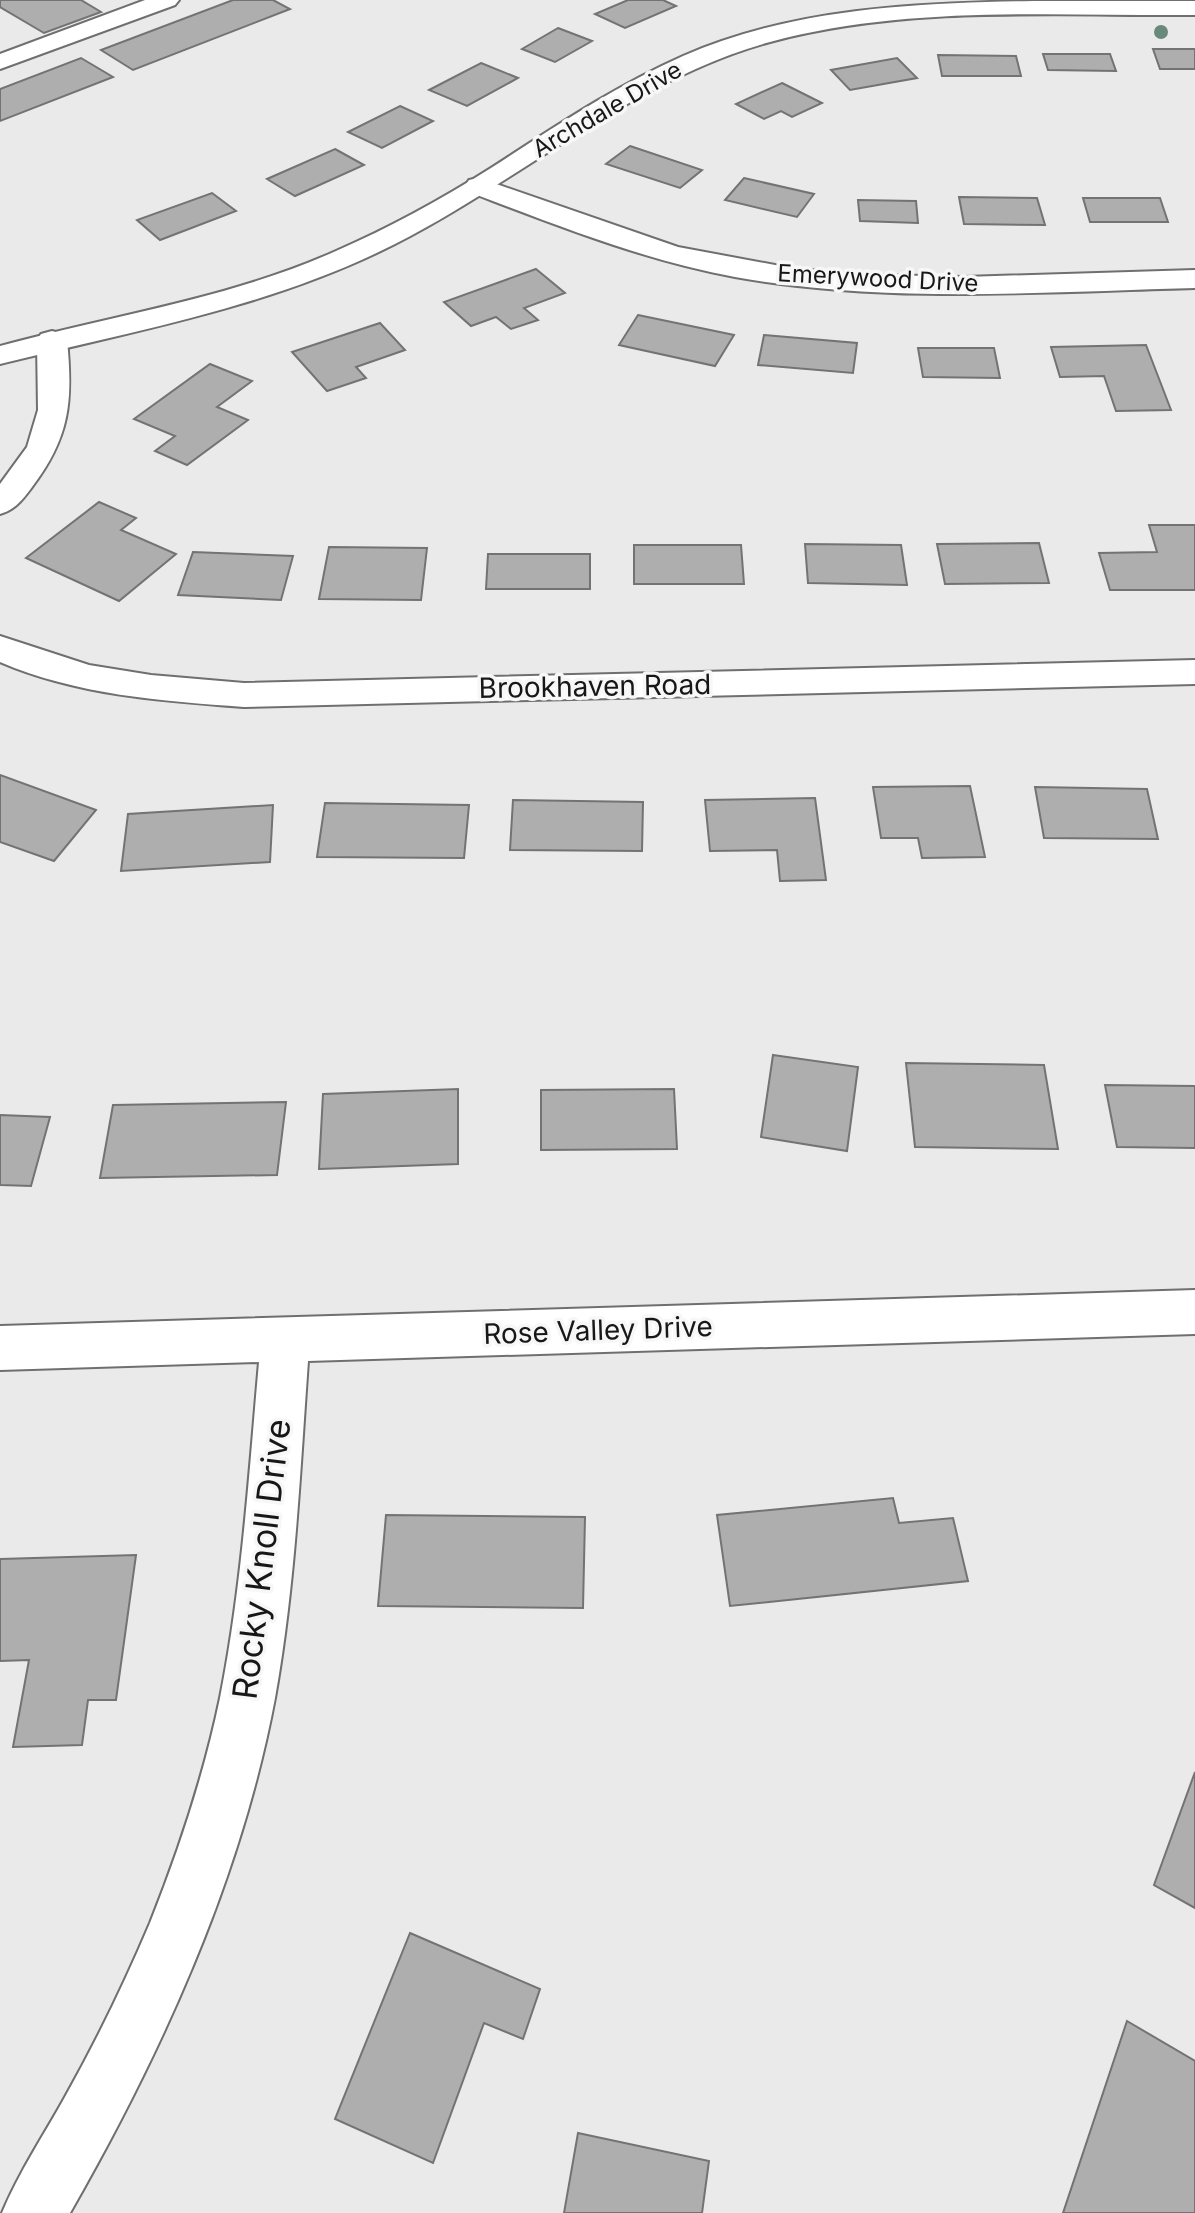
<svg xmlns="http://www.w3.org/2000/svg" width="1195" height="2213" viewBox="0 0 1195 2213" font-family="Inter,sans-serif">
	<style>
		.building { fill: #afaeae; stroke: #747373; stroke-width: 2 }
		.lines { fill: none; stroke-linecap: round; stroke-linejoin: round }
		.street-casing { stroke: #6f6f70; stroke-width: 4 }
		.secondary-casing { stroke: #6f6f70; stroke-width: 4 }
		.street { fill: #fff; fill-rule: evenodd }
		.secondary { fill: #fff; fill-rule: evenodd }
		.tree { fill: #6a8a79 }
		.labels { text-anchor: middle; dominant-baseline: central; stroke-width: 7; stroke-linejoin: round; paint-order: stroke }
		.far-street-label { font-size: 24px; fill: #171717; stroke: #f7f7f8 }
		.street-label { font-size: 28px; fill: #171717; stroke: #f7f7f8 }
		.near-street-label { font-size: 34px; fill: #171717; stroke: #f7f7f8 }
	</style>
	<rect width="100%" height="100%" fill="#eaeaeb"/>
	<!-- building -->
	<g class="building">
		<path d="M0 0H81L101 12 44 33 0 7Z"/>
		<path d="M233 0H273L290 9 133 70 101 50Z"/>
		<path d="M628 0H663L676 6 625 28 595 14Z"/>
		<path d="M558 28 592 41 555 62 522 49Z"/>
		<path d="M1153 49H1195V69H1160Z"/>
		<path d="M1043 54H1110L1116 71 1048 70Z"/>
		<path d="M938 55 1016 56 1021 76H942Z"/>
		<path d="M81 58 113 77 0 121V89Z"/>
		<path d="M897 58 917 78 850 90 831 70Z"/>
		<path d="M481 63 518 78 467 106 429 90Z"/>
		<path d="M782 83 822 103 792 117 781 111 764 119 736 104Z"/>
		<path d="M400 106 433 121 382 148 348 132Z"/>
		<path d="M630 146 702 170 680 188 606 164Z"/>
		<path d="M335 149 364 165 295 196 267 179Z"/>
		<path d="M744 178 814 194 797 217 725 200Z"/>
		<path d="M212 193 236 211 160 240 137 220Z"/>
		<path d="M959 197 1037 198 1045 225 964 224Z"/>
		<path d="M1083 198H1160L1168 222H1090Z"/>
		<path d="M858 200 916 201 918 223 860 221Z"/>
		<path d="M536 269 565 293 524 308 538 320 511 329 496 317 471 326 444 302Z"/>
		<path d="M638 315 734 335 715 366 619 345Z"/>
		<path d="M380 323 405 350 356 367 366 378 327 391 292 352Z"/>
		<path d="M764 335 857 343 853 373 758 365Z"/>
		<path d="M1146 345 1171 410 1116 411 1104 376 1060 377 1051 347Z"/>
		<path d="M918 348H994L1000 378 923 377Z"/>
		<path d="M210 364 252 381 217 407 248 420 187 465 155 451 175 436 134 419Z"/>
		<path d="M99 502 136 518 121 530 176 554 119 601 26 558Z"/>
		<path d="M1149 525H1195V590H1110L1099 553 1157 552Z"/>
		<path d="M1039 543 1049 583 945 584 937 544Z"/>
		<path d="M805 544 901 545 907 585 808 583Z"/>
		<path d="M634 545H741L744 584H634Z"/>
		<path d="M329 547 427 548 421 600 319 599Z"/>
		<path d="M193 552 293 556 281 600 178 595Z"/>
		<path d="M488 554H590V589H486Z"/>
		<path d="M0 775 96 810 54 861 0 842Z"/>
		<path d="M970 786 985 857 922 858 918 838H881L873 787Z"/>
		<path d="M1035 787 1147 789 1158 839 1044 838Z"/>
		<path d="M815 798 826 880 780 881 777 850 710 851 705 800Z"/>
		<path d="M513 800 643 802 642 851 510 850Z"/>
		<path d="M325 803 469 805 464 858 317 857Z"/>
		<path d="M273 805 270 862 121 871 128 814Z"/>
		<path d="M773 1055 858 1067 847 1151 761 1137Z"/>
		<path d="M906 1063 1044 1065 1058 1149 915 1147Z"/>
		<path d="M1105 1085 1195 1086V1148L1117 1147Z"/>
		<path d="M458 1089V1164L319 1169 323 1094Z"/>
		<path d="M674 1089 677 1149 541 1150V1090Z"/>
		<path d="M286 1102 277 1175 100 1178 113 1105Z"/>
		<path d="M0 1115 50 1117 31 1186 0 1185Z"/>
		<path d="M893 1498 899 1523 953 1518 968 1581 730 1606 717 1515Z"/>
		<path d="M386 1515 585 1517 583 1608 378 1606Z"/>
		<path d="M136 1555 116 1700H88L82 1745 13 1747 29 1660 0 1661V1559Z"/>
		<path d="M1195 1772V1908L1154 1885Z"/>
		<path d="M410 1933 540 1989 523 2039 484 2023 433 2163 335 2119Z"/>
		<path d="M1127 2021 1195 2061V2213H1063Z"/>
		<path d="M578 2133 709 2161 702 2213H564Z"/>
	</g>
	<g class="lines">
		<!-- street casing -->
		<g class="street-casing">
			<g id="street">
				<path d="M145 0H179L175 5 0 69V54Z"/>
				<path d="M479 178 678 247 791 268 848 274 964 277 1195 270V288C1042 292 887 304 735 277 643 260 556 225 469 192L465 186 469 180Z"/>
				<path d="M52 331 63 334 67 340C73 401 70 437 32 487 23 499 15 510 0 514V484L27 447 38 410 37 340 41 334Z"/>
				<path d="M0 636 89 665 151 675 244 683 1195 660V684L244 707C161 701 77 695 0 662Z"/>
				<path d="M1195 1290V1334L308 1361C300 1473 295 1587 275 1698 241 1879 161 2054 70 2213H2C19 2172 44 2135 65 2097 97 2040 125 1982 150 1923 179 1850 204 1775 220 1698 242 1587 249 1474 259 1362L0 1370V1326Z"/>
			</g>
		</g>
		<!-- secondary casing -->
		<g class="secondary-casing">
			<path id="secondary" d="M1033 1H1195V15C1054 16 907 5 770 42 636 78 519 181 395 244 271 307 134 331 0 364V346C113 315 229 299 336 251 389 228 442 199 491 168 553 128 615 86 683 56 793 8 915 3 1033 1Z"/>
		</g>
		<!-- street -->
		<use href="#street" class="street"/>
		<!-- secondary -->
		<use href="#secondary" class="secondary"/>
	</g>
	<!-- trees -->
	<circle class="tree" cx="1161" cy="32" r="7"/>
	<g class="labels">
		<!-- far-street labels -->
		<g class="far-street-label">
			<text transform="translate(607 109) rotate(-30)">Archdale Drive</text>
			<text transform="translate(878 278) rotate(3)">Emerywood Drive</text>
		</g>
		<!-- street labels -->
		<g class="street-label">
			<text transform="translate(595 686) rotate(-1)">Brookhaven Road</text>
			<text transform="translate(598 1330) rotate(-2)">Rose Valley Drive</text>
		</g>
		<!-- near-street labels -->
		<g class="near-street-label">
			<text transform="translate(261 1559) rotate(-83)">Rocky Knoll Drive</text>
		</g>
	</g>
</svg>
